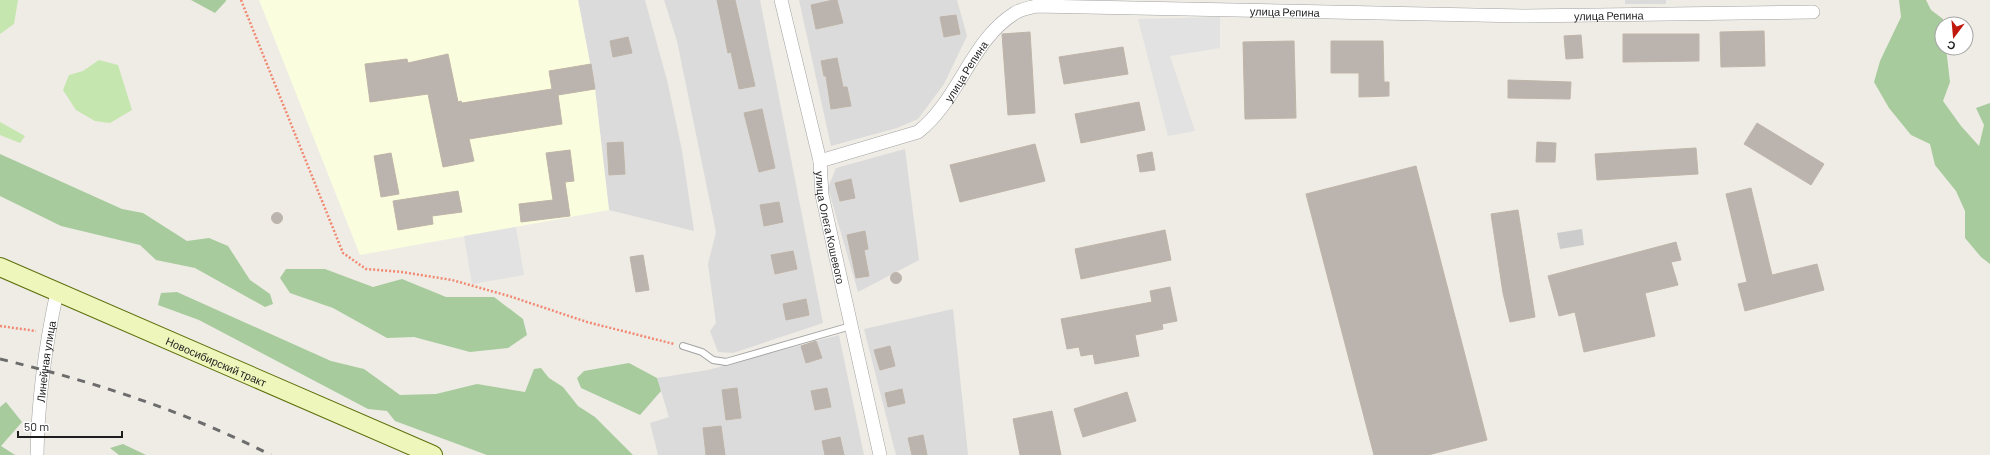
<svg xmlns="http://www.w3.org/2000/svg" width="1990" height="455" viewBox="0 0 1990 455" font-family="Barlow,sans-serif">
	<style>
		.residential { fill: #dcdbdb }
		.education { fill: #fbfddf }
		.religious { fill: #ccc }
		.grass { fill: #c5e6ae }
		.forest { fill: #a7cb9c }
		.parking { fill: #e2e2e2 }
		.building { fill: #bbb4ae; stroke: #bfb4a8 }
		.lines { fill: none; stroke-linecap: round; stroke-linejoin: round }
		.service-casing { stroke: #a2a2a2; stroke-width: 8 }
		.minor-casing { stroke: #a2a2a2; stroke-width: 14 }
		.secondary-casing { stroke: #5d6f0b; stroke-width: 20 }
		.path { stroke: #f18973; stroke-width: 2.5; stroke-dasharray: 2 2; stroke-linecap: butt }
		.service { stroke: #fff; stroke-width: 6 }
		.minor { stroke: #fff; stroke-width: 13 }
		.secondary { stroke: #eff6bc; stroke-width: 18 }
		.rail { stroke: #6c6c6c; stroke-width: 3; stroke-dasharray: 8 8; stroke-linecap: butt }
		.labels { text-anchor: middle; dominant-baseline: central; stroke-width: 3; stroke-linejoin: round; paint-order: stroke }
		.street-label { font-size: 11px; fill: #1e1e1e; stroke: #fff }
	</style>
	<rect width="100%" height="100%" fill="#eeece5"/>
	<!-- residential -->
	<g class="residential">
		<path d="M578 0H645L668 84 682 151 694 231 609 210 595 89Z"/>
		<path d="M664 0H760L823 323 733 353 718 352 710 331 716 323 708 264 716 232 677 41Z"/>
		<path d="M799 0H957L967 36 944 84 918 119 897 128 831 146Z"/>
		<rect x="1625" y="0" width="41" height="4"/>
		<path d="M905 149 919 260 858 292 828 188 836 168Z"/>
		<path d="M953 309 968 455H896L864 329Z"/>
		<path d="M839 335 864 455H658L650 423 669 417 657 378 708 370Z"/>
	</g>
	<!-- education -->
	<path class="education" d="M259 0H578L595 89 609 210 360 255Z"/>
	<!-- religious -->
	<path class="religious" d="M1582 229 1584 245 1560 249 1557 233Z"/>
	<!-- grass -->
	<g class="grass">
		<path d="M0 0H18L14 24 0 34Z"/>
		<path d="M99 60 118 65 132 110 110 123 95 121 76 110 63 90 69 75 83 71Z"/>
		<path d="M0 122 25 136 20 143 0 135Z"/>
	</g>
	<!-- forest -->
	<g class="forest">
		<path d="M191 0H226V1L215 13Z"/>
		<path d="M1899 0H1926L1931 10 1943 19 1942 48H1946L1950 82 1943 101 1961 126 1979 146 1984 125 1976 108 1990 103V264L1981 257 1965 238V211L1956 191 1935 165 1930 144 1911 135 1889 108 1874 82 1880 61 1901 17Z"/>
		<path d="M0 154 122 209 143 213 187 241 209 238 228 246 250 280 270 294 273 304 265 307 195 268 156 260 140 245 61 226 0 196Z"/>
		<path d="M286 269H325L373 287 402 279 446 297H494L523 319 527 335 508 348 470 352 414 337 387 338 333 308 290 293 280 278Z"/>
		<path d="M177 292 331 361 364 369 400 395 436 394 477 384 525 392 534 369 541 368 549 378 563 387 578 406 595 417 633 455H487L395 421 387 411 368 409 199 320 158 305 161 293Z"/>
		<path d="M629 363 657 378 661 391 640 415 581 388 577 378 584 371Z"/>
		<path d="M6 402 22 422 1 446 15 455H0V407Z"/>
		<path d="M123 444 146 455H119L110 448Z"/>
	</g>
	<!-- parking -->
	<g class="parking">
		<path d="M1220 17V48L1170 56 1195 131 1168 136 1138 19Z"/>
		<path d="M516 227 524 275 472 284 464 236Z"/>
	</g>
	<!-- building -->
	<g class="building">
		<path d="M717 0H735L755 86 739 89 731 52 728 53Z"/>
		<path d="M833 0H837L843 23 816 29 811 5Z"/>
		<path d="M956 15 960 34 944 37 940 17Z"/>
		<path d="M1764 31 1765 66 1721 67 1720 32Z"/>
		<path d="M1030 32 1035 113 1008 115 1002 34Z"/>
		<path d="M1623 34H1699V61L1623 62Z"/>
		<path d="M1581 35 1583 58 1566 59 1564 36Z"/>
		<path d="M628 37 632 53 613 57 610 41Z"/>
		<path d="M1294 41 1296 118 1245 119 1243 42Z"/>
		<path d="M1331 41H1383L1384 82H1389V96L1359 97V73H1331Z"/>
		<path d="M1123 47 1128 74 1064 84 1059 57Z"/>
		<path d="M448 54 458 102 461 101 462 103 552 89 549 71 591 64 595 89 558 95 562 124 469 139 474 161 443 167 428 94 370 102 365 64 407 59 408 63Z"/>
		<path d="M837 58 843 87H847L851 106 831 109 826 76H824L821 61Z"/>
		<path d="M1508 80 1571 82 1570 99 1508 98Z"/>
		<path d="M1139 102 1145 130 1081 143 1075 114Z"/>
		<path d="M762 109 775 168 759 172 744 113Z"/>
		<path d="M1757 123 1824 164 1811 185 1744 144Z"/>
		<path d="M623 142 625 174 609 175 607 143Z"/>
		<path d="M1537 142 1556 143 1555 162H1536Z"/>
		<path d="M1035 144 1045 181 960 202 950 165Z"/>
		<path d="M1696 148 1698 174 1597 180 1595 154Z"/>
		<path d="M570 150 574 181 565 182 570 216 521 222 519 204 553 200 546 153Z"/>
		<path d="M1152 152 1155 170 1140 172 1137 155Z"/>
		<path d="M391 153 399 194 381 197 374 156Z"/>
		<path d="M1416 166 1487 440 1428 455H1374L1306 194Z"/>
		<path d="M851 179 855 198 840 201 835 183Z"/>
		<path d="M1751 188 1772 275 1817 264 1824 290 1745 311 1738 284 1747 282 1726 194Z"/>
		<path d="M458 191 462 212 432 216 433 224 398 230 393 201Z"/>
		<path d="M779 202 783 222 764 226 760 205Z"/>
		<path d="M1518 210 1535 317 1510 322 1503 293 1491 214Z"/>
		<circle cx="277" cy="218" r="5.5"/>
		<path d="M1165 230 1171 260 1081 279 1075 249Z"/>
		<path d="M865 231 868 249 864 250 869 276 856 278 847 235Z"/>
		<path d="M1676 242 1681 260 1671 262 1678 285 1645 293 1655 336 1584 352 1575 312 1559 316 1548 276Z"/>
		<path d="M793 251 797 269 775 274 771 255Z"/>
		<path d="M643 255 649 290 636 292 630 257Z"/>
		<circle cx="896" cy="278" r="5.5"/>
		<path d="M1170 287 1177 321 1162 324 1163 329 1135 335 1139 356 1095 364 1093 354 1081 356 1079 347 1067 349 1061 319 1152 302 1150 291Z"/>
		<path d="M806 299 809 315 786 320 783 304Z"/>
		<path d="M816 341 822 358 806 363 801 346Z"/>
		<path d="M890 346 895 366 880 370 874 350Z"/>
		<path d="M737 388 741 418 726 420 722 390Z"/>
		<path d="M827 388 831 407 815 410 811 391Z"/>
		<path d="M902 389 905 403 888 407 885 393Z"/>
		<path d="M1127 392 1136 421 1083 437 1074 409Z"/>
		<path d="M1052 411 1061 455H1020L1013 419Z"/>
		<path d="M721 426 725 455H706L703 428Z"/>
		<path d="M923 435 927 455H912L908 438Z"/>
		<path d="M840 437 844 455H825L822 441Z"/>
	</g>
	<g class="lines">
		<!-- service casing -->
		<g class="service-casing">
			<path id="service" d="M683 346 702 352 713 360 726 362 851 326"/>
		</g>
		<!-- minor casing -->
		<g class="minor-casing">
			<g id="minor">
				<path id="s1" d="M781 0 820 161 822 195 880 455"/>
				<path id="s2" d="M820 161 918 132C959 100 971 40 1015 13 1021 9 1029 8 1036 6L1524 16 1813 12"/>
				<path id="s3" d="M37 455C38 399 45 347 57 292"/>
			</g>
		</g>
		<!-- secondary casing -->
		<g class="secondary-casing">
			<g id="secondary">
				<path id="s4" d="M0 267 433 455"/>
			</g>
		</g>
		<!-- path -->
		<g class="path">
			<path d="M241 0 343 253 366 269 402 272 452 280 509 296 587 322 674 344"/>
			<path d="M0 326 36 331"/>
		</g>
		<!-- service -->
		<use href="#service" class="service"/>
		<!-- minor -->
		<use href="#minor" class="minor"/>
		<!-- secondary -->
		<use href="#secondary" class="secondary"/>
		<!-- rail -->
		<path class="rail" d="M0 359C95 382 184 411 271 455"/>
	</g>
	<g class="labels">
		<!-- street labels -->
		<g class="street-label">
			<text stroke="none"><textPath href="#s2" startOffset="528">улица Репина</textPath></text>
			<text stroke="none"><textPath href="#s2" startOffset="852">улица Репина</textPath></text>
			<text stroke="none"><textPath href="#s2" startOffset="180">улица Репина</textPath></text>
			<text stroke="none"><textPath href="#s1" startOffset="233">улица Олега Кошевого</textPath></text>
			<text stroke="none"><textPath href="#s3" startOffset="94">Линейная улица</textPath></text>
			<text stroke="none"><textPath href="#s4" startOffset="236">Новосибирский тракт</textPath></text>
		</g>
	</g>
	<!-- north arrow -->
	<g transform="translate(1954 36) rotate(196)"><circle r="19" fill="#ffffff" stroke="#a5a5a5"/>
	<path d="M0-3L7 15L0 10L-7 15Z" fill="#c0180c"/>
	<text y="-6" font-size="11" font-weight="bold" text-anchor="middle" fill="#1e1e1e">С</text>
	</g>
	<!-- scale -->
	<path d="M18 431v6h104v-6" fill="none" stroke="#1e1e1e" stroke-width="2"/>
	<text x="24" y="431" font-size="12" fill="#1e1e1e" stroke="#ffffff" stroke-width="3" paint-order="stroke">50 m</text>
</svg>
